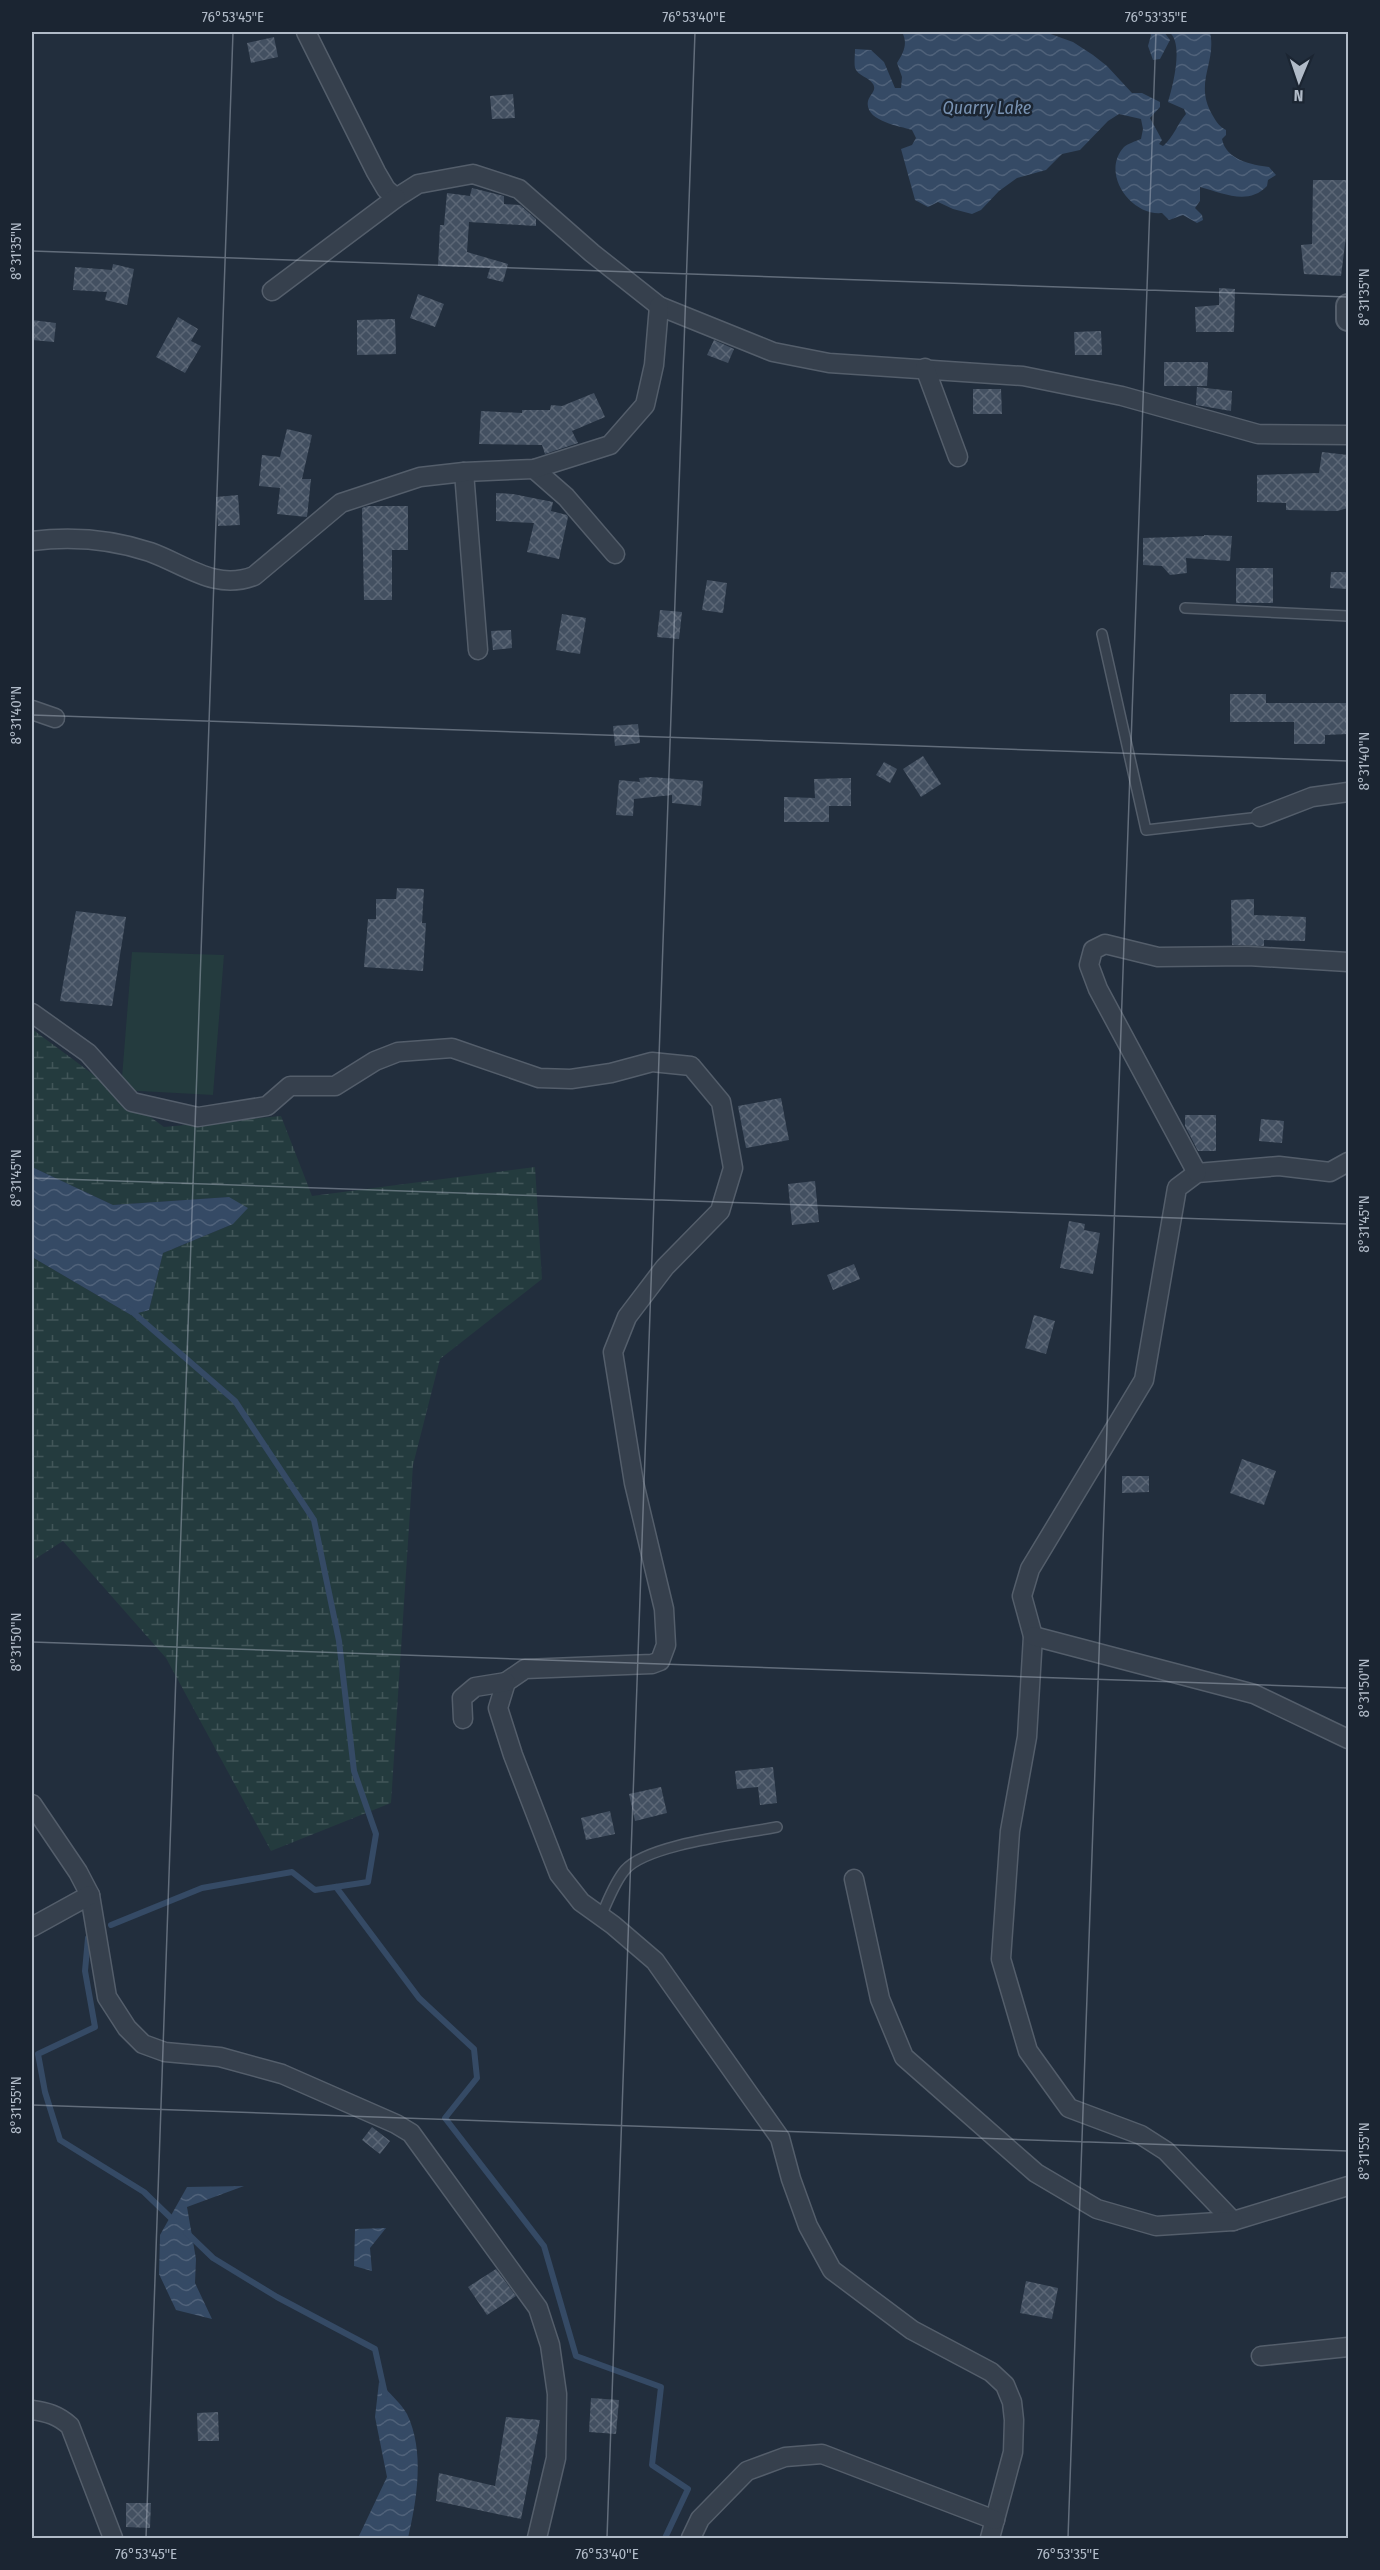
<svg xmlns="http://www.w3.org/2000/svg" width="1380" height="2570" viewBox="0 0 1380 2570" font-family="'Fira Sans Condensed',sans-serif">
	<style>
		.wetland { fill: url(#wetland-marsh) }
		.park { fill: #243b3e }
		.water { fill: url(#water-waves) }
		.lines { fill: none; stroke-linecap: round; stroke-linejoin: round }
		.stream { stroke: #354a65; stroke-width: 6 }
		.building { fill: url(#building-cross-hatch) }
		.service-casing { stroke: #545e6b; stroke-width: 12 }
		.minor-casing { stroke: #545e6b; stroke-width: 21 }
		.tertiary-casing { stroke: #545e6b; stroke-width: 26 }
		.service { stroke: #36404d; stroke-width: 9 }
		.minor { stroke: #36404d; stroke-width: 18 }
		.tertiary { stroke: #36404d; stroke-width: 22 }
		.ticks { fill: none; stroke: #b1bbc8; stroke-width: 1.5; stroke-opacity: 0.45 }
		.labels { text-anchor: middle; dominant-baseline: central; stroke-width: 5; stroke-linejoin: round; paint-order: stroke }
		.water-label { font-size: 18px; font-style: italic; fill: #7892b2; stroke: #1b2532 }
		.neatline { fill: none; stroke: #b1bbc8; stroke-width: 2 }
		.ticks-label { font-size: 15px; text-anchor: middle; fill: #b1bbc8 }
	</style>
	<defs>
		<pattern id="wetland-marsh" width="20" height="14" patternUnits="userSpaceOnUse" patternTransform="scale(1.5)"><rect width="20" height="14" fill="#243b3e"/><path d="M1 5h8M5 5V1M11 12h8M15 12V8" fill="none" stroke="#415558"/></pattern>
		<pattern id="water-waves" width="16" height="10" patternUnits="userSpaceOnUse" patternTransform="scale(1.5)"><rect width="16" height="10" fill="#354a65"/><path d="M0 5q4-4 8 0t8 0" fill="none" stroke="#50627a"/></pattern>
		<pattern id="building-cross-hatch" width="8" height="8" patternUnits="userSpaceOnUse" patternTransform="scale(1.5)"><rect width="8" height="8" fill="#435061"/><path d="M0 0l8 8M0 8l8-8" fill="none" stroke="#5c6776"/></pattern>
	</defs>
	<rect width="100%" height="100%" fill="#222e3d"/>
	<!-- wetland -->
	<path class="wetland" d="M32 1029 164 1127 281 1116 312 1196 535 1167 542 1279 440 1359 413 1465 391 1803 271 1851 166 1658 63 1541 32 1561V1257L131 1315 149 1310 163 1253 233 1224 229 1197 113 1205 32 1167Z"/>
	<!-- park -->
	<path class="park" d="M132 952 224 955 213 1095 121 1090Z"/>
	<!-- water -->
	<g class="water">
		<path d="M902 32H1045L1073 42 1093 55 1107 66 1132 93H1142L1160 102V107L1150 118 1162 140 1159 144 1163 146C1174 137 1177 124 1186 114L1184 109 1168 102C1173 85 1184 43 1169 32H1210C1217 63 1193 83 1213 116 1217 123 1220 127 1226 130V135L1222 139C1226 160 1252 165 1269 167L1276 175 1268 180 1267 186C1248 206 1223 193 1200 187V201L1195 208 1202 215 1203 220 1197 223 1183 215 1169 220 1162 213C1131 216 1100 173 1124 147 1127 144 1136 141 1141 139L1143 129 1141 119 1119 114 1108 121 1080 150 1062 154 1046 170 1017 178 999 191 981 210 972 214 953 209 938 202 928 207 915 200 901 149 912 145 916 138 912 130C899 126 864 121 868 101 870 94 877 91 873 84 869 77 858 76 855 68 854 63 855 55 855 49L871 50 884 62 895 88H901L902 77 897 63C904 52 908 43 902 32Z"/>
		<path d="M1149 32H1164L1170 40 1160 59 1153 60 1148 46 1151 35Z"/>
		<path d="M32 1167 113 1205 229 1197 248 1208 233 1224 163 1253 149 1310 131 1315 32 1257Z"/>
		<path d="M244 2186 187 2207 196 2259 195 2283 212 2319 176 2310 159 2274 160 2235 187 2187Z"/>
		<path d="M386 2228 370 2248 372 2271 354 2266 355 2229Z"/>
		<path d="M379 2382C388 2392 401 2403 407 2414 425 2451 417 2500 408 2538H358L387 2477 375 2417Z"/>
	</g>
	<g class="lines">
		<!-- stream -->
		<g class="stream">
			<path d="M336 1887 419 1998 474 2049 477 2078 445 2118 544 2246 576 2356 661 2387 652 2465 688 2489 665 2538"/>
			<path d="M111 1925 202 1888 292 1872 315 1890 368 1882 376 1834 354 1771 339 1641 314 1520 235 1401 129 1309"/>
			<path d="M88 1938 85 1971 95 2027 38 2054 45 2092 60 2140 144 2192 174 2221"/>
			<path d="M186 2232 213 2258 277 2297 375 2349 385 2394"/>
		</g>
	</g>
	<!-- building -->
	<g class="building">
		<path d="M274 37 278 57 251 63 247 43Z"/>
		<path d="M513 94 515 118 492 119 490 96Z"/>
		<path d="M1313 180H1348L1347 228 1341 276 1304 274 1301 245 1312 244Z"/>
		<path d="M472 188 504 196V204L520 205 536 219V226L469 222 467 252 508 264 503 282 487 278 490 268 438 266 440 225H444L447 193 470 196Z"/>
		<path d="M113 264 134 269 127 305 105 300 107 292 73 290 75 267 112 270Z"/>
		<path d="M1219 288 1235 289 1234 332H1196L1195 307 1219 305Z"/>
		<path d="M418 294 444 304 435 327 410 318Z"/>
		<path d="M178 317 198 329 191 341 201 346 185 373 156 357Z"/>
		<path d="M395 319 396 354 357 355V320Z"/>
		<path d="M32 320 56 323 54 342 32 340Z"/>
		<path d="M1101 331 1102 355H1075L1074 332Z"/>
		<path d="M714 340 734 349 728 363 707 355Z"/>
		<path d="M1164 362H1208L1207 386H1164Z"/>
		<path d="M1197 387 1232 391 1231 411 1196 405Z"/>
		<path d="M973 389H1001L1002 414H973Z"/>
		<path d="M594 393 605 417 572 431 578 443 545 454 542 445 479 444 481 411 522 413V410H550L551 405 562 406Z"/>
		<path d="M287 429 312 435 302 479H311L307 517 277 514 280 488 259 486 262 455 280 457Z"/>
		<path d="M1322 452 1348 455V508L1337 511 1286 510V503L1257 502V475L1319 473Z"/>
		<path d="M496 493 513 494 553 502 551 511 567 515 568 517 559 559 527 552 534 523 496 521Z"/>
		<path d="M238 495 240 525 218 526 216 497Z"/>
		<path d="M368 506H408V550H392V600H364L362 508Z"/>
		<path d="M1204 535 1232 536 1230 561 1186 558 1187 573 1170 575 1162 566 1143 565V538L1204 536Z"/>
		<rect x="1236" y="568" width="37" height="35"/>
		<path d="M1331 572H1348V589L1330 588Z"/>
		<path d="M707 580 727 583 723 613 702 610Z"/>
		<path d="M660 610 682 612 679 639 657 637Z"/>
		<path d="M562 614 586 618 580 654 556 650Z"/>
		<path d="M511 630 512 648 493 650 491 631Z"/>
		<path d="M1230 694H1266V703H1348V734L1325 735V744H1294V722H1230Z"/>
		<path d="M638 724 640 743 615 746 613 726Z"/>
		<path d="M923 756 941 784 921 797 903 769Z"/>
		<path d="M884 762 897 769 890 783 876 775Z"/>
		<path d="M651 777 703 781 701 806 672 803V795L634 799 633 816 616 815 619 780 640 782 639 778Z"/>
		<path d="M851 778V806H829V822H784V797L815 798 814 779Z"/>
		<path d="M397 888 424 889 422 923H426L423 971 364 967 368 919H376V899H396Z"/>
		<path d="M1254 899V915L1306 917 1305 941 1264 940V946L1232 945 1231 900Z"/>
		<path d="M76 911 126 917 112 1006 60 1001Z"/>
		<path d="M781 1098 789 1140 746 1148 738 1106Z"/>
		<path d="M1185 1115H1216V1151H1198L1185 1126Z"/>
		<path d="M1261 1119 1284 1121 1282 1143 1259 1141Z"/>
		<path d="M815 1181 819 1222 792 1225 788 1184Z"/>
		<path d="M1069 1221 1085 1224 1084 1230 1100 1233 1093 1274 1060 1268Z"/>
		<path d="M854 1264 860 1279 833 1290 827 1275Z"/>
		<path d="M1034 1315 1055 1321 1046 1354 1025 1348Z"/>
		<path d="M1242 1459 1276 1471 1264 1505 1230 1493Z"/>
		<path d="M1122 1476H1149V1492L1122 1493Z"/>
		<path d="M773 1767 777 1803 760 1805 758 1787 737 1789 735 1771Z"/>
		<path d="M661 1787 667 1813 635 1821 629 1794Z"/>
		<path d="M610 1811 615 1834 586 1840 581 1818Z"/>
		<path d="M372 2127 390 2141 380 2154 362 2140Z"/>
		<path d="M496 2269 516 2296 487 2315 468 2287Z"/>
		<path d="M1026 2281 1058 2288 1052 2319 1020 2313Z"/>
		<path d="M591 2398 619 2400 616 2434 589 2432Z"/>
		<path d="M218 2412 219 2441H198L197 2413Z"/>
		<path d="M506 2417 540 2420 521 2519 436 2501 439 2473 495 2486Z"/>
		<path d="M126 2503H151L150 2528 126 2527Z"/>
	</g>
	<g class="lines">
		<!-- service casing -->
		<g class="service-casing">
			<g id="service">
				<path d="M1185 608 1348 616"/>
				<path d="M1102 634 1146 830 1260 817"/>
				<path d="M601 1916C608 1901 614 1883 625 1870 647 1844 742 1834 777 1827"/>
			</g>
		</g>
		<!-- minor casing -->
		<g class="minor-casing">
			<g id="minor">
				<path d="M306 32 376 172 386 189 396 198 418 184 473 174 519 189 592 253 659 306 773 352 829 363 1023 376 1122 396 1258 434 1348 435"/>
				<path d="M272 291 396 198"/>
				<path d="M925 368 958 457"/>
				<path d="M534 469 566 497 615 554"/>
				<path d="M464 472 478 650"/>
				<path d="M32 541C72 536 111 539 150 552 186 565 215 591 254 576L341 503 420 477 464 472 534 469 610 445 645 405 654 365 659 306"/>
				<path d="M32 710 55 718"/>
				<path d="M1260 817 1312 797 1348 792"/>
				<path d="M32 1013 88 1053 132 1102 198 1117 267 1106 290 1086H335L375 1061 398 1052 452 1048 539 1078 571 1079 611 1073 652 1062 691 1066 721 1102 733 1168 720 1211 665 1267 627 1317 613 1352 634 1483 664 1609 666 1645 660 1661 652 1664 525 1669 506 1682 498 1708 513 1755 559 1874 581 1902 613 1925 655 1961 780 2138 791 2179 808 2226 832 2270 912 2330 991 2372 1005 2385 1012 2402 1014 2420 1013 2452 990 2538"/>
				<path d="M1348 1162 1330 1172 1279 1166 1197 1173 1177 1188 1144 1380 1030 1569 1022 1596 1033 1636 1027 1737 1010 1831 1001 1959 1028 2051 1069 2108 1141 2135 1166 2151 1233 2221 1348 2186"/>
				<path d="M1197 1173 1098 989 1089 965 1093 950 1105 944 1158 957 1248 956 1348 962"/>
				<path d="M1033 1636 1254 1694 1348 1739"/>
				<path d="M463 1719 462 1698 475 1687 506 1682"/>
				<path d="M32 1804 78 1872 90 1895 107 1997 127 2028 143 2044 165 2052 220 2057 282 2074 396 2124 411 2133 538 2308 550 2345 557 2394 556 2458 537 2538"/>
				<path d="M854 1879 880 1999 904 2057 1036 2173 1097 2209 1156 2226 1233 2221"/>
				<path d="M32 1927 90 1895"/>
				<path d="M1261 2356 1348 2347"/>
				<path d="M32 2410C47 2412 58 2415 70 2426L113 2538"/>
				<path d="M691 2538 700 2519 747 2471 785 2457 822 2454 995 2520"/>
			</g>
		</g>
		<!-- tertiary casing -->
		<g class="tertiary-casing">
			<path id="tertiary" d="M1348 306V319"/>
		</g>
		<!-- service -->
		<use href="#service" class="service"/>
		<!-- minor -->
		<use href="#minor" class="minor"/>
		<!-- tertiary -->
		<use href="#tertiary" class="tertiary"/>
	</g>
	<!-- ticks -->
	<path class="ticks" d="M32 251 1348 297M32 715 1348 761M32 1178 1348 1224M32 1642 1348 1688M32 2105 1348 2151M146 2538 233 32M607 2538 695 32M1068 2538 1156 32"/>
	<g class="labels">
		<!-- water labels -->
		<g class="water-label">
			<text x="987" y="108">Quarry Lake</text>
		</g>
	</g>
	<!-- border -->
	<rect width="1380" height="2570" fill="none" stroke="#1b2532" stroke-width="66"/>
	<!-- north arrow -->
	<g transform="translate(1299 81) rotate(182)" stroke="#1b2532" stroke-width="4.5" paint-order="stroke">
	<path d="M0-4.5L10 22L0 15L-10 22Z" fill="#b1bbc8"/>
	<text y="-9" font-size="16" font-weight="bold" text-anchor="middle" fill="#b1bbc8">N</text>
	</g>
	<rect x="33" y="33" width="1314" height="2504" class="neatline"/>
	<g class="ticks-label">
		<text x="233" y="22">76°53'45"E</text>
		<text x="694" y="22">76°53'40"E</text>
		<text x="1156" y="22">76°53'35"E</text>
		<text transform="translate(16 251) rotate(-90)" y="5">8°31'35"N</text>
		<text transform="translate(1364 297) rotate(-90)" y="5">8°31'35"N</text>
		<text transform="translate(16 715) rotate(-90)" y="5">8°31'40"N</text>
		<text transform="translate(1364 761) rotate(-90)" y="5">8°31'40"N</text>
		<text transform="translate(16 1178) rotate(-90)" y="5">8°31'45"N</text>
		<text transform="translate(1364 1224) rotate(-90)" y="5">8°31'45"N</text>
		<text transform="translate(16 1642) rotate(-90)" y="5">8°31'50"N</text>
		<text transform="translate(1364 1688) rotate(-90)" y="5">8°31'50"N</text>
		<text transform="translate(16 2105) rotate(-90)" y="5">8°31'55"N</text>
		<text transform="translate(1364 2151) rotate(-90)" y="5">8°31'55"N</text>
		<text x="146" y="2559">76°53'45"E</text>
		<text x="607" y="2559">76°53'40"E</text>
		<text x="1068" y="2559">76°53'35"E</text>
	</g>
</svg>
